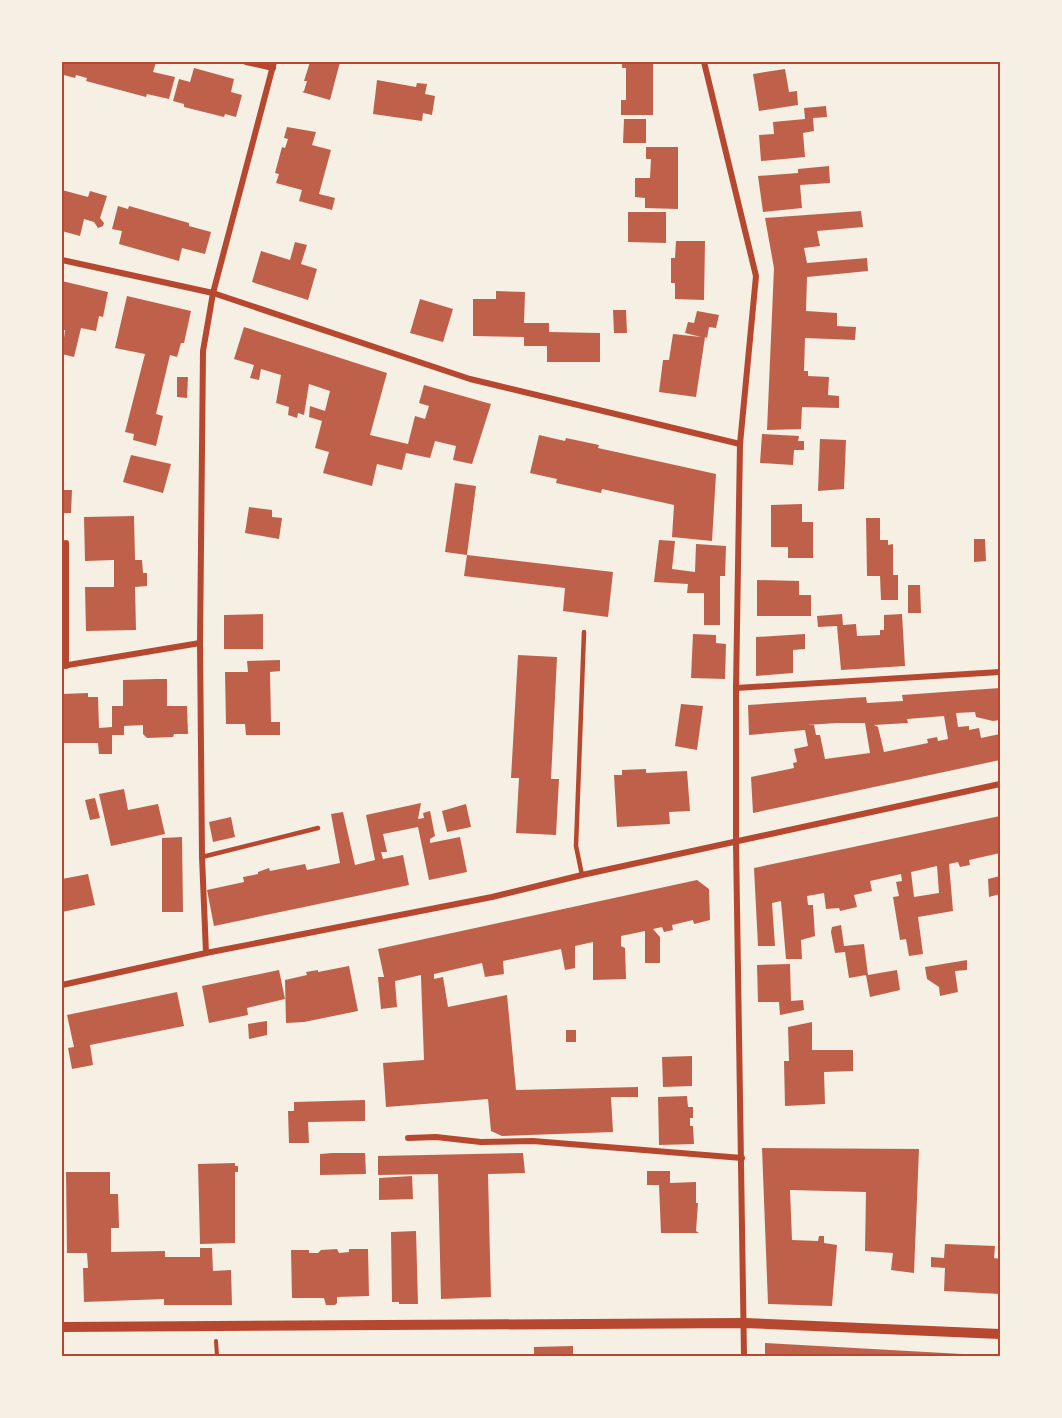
<svg xmlns="http://www.w3.org/2000/svg" width="1062" height="1418" viewBox="0 0 1062 1418" font-family="'Titillium Web',sans-serif">
	<style>
		.building { fill: #bf614a; fill-rule: evenodd }
		.lines { fill: none; stroke-linecap: round; stroke-linejoin: round }
		.path { stroke: #b5482f; stroke-width: 4 }
		.service { stroke: #b5482f; stroke-width: 4.5 }
		.minor { stroke: #b5482f; stroke-width: 6 }
		.tertiary { stroke: #b5482f; stroke-width: 10 }
		.neatline { fill: none; stroke: #b5482f; stroke-width: 2 }
	</style>
	<rect width="100%" height="100%" fill="#f6efe4"/>
	<!-- building -->
	<g class="building">
		<path d="M62 62H156L153 72 175 77 169 99 147 94 146 97 86 81 87 78 76 75 75 78 64 75 62 74Z"/>
		<path d="M310 62H340L330 100 302 92 304 91 307 81H304Z"/>
		<path d="M622 62H653V115H621V100H626V68H622Z"/>
		<path d="M194 68 234 79 231 92 242 95 236 117 225 114 224 117 184 107V104L173 101 179 79 190 82Z"/>
		<path d="M785 69 789 92 797 91 798 105 759 111 753 74Z"/>
		<path d="M377 80 416 87 417 83 427 84 425 94 435 96 432 115 423 113 422 121 373 114Z"/>
		<path d="M826 106 827 117 813 118 814 131 803 133 805 157 761 161 759 135 774 134 773 122 805 119 804 108Z"/>
		<path d="M624 119H646V143H623Z"/>
		<path d="M287 127 316 132 312 145 331 150 319 194 335 198 332 210 299 201 302 190 276 183 279 174 275 173 282 147 285 148 288 139 284 138Z"/>
		<path d="M646 147H678V209L645 208V198L635 197V178H650L651 159H646Z"/>
		<path d="M829 166 830 183 800 185 802 208 763 212 758 176 798 173V169Z"/>
		<path d="M62 190 88 197 90 191 107 196 100 218 104 223 103 226 98 228 94 222 84 219 80 236 62 231Z"/>
		<path d="M118 206 128 209 129 206 189 223V226L211 232 205 254 182 248 179 261 119 244 122 231 112 229Z"/>
		<path d="M861 211 863 227 817 231 820 246 804 248 807 263 867 258 868 271 807 277 806 311 837 313V326L856 327 855 340 805 338 804 371H808V376L829 377 828 395 839 396V408L802 407 801 429 767 430 774 268 765 218Z"/>
		<path d="M628 212H666V243L628 242Z"/>
		<path d="M676 241H705L704 300 675 299V283H671V258H675Z"/>
		<path d="M295 242 307 245 301 264 317 269 308 300 252 282 261 251 290 260Z"/>
		<path d="M62 281 108 292 103 317 99 316 96 331 81 328 74 357 62 354 65 330H62Z"/>
		<path d="M496 291 525 292 524 323H549V332L600 333V362H547V346H524V337L473 336V299H496Z"/>
		<path d="M127 296 191 311 184 343H181L177 357 170 355 156 414 163 416 156 446 133 440 134 434 125 432 145 354 115 348Z"/>
		<path d="M420 299 453 309 443 342 410 333Z"/>
		<path d="M613 310H626L627 333H614Z"/>
		<path d="M697 311 719 315 716 328 709 327 707 338 705 337 696 397 659 392 663 360H669L673 334 701 337 685 333 688 322 694 323Z"/>
		<path d="M244 327 387 373 370 435 408 444 415 416 425 419 429 406 419 403 424 385 491 404 472 464 453 460 456 446 435 441 430 458 406 453 402 470 377 464 372 486 323 473 329 452 315 448 322 421 309 417 310 406 325 411 330 391 309 384 304 415 298 413 297 418 288 415 289 407 276 403 281 375 261 369 259 380 250 378 254 365 234 359Z"/>
		<path d="M177 377H188L187 398 177 397Z"/>
		<path d="M762 434 799 436 798 441H804V450H794L793 465 760 463Z"/>
		<path d="M539 435 565 441 566 438 599 445 598 448 716 474 712 541 672 537 674 505 602 489 601 493 556 483 557 479 530 473Z"/>
		<path d="M820 439 846 440 844 489 818 491Z"/>
		<path d="M131 455 171 464 163 493 123 482Z"/>
		<path d="M455 483 476 486 467 555 445 552Z"/>
		<path d="M62 490H72L71 513H62Z"/>
		<path d="M802 504V522H813V558H788V547H771V505Z"/>
		<path d="M249 507 272 510V517L282 518 279 539 245 533Z"/>
		<path d="M134 516 135 560H142L143 573H147V586L135 587 136 630 86 631 85 587H114V560L85 561 84 517Z"/>
		<path d="M866 518H880V540H888V545L893 544V575H898V600H881L880 576H867Z"/>
		<path d="M974 539H985L986 561 974 562Z"/>
		<path d="M659 540 675 541 672 569 695 572 696 544 726 546 725 576H720V625H704V593H687L688 584 654 582Z"/>
		<path d="M467 555 613 572 608 617 563 611 565 588 464 576Z"/>
		<path d="M757 580 799 581V595H811V616H757Z"/>
		<path d="M908 585H920L921 613H908Z"/>
		<path d="M263 614V649H224V615Z"/>
		<path d="M842 614 843 625 856 624 857 636 880 635V630H884V615L902 614 905 666 841 670 837 626 818 627 817 616Z"/>
		<path d="M693 634 716 635V643L726 644 725 679 691 678Z"/>
		<path d="M805 634V649L793 650V673L756 676V637Z"/>
		<path d="M518 655 557 657 551 779H559L556 835 516 833 519 778H511Z"/>
		<path d="M280 660V671L270 672 271 722H280V735H246L245 724H226L225 672H248L247 661Z"/>
		<path d="M156 679H167V706H187L188 734H174L173 737 147 738 143 734V725L124 726V735H112V754H99L98 743H62V694L88 693V697H98L99 728 112 727V706H123V680Z"/>
		<path d="M1000 688V720L993 721 976 717 975 712 956 713 958 727 969 726V730L979 728 981 738 1000 734V760L753 813 751 777 794 768 793 763 797 762 794 749 808 746 805 730 749 735 748 705 866 697 867 703 903 701 902 695ZM944 716 948 739 938 741 937 737 927 739 928 743 884 752 878 727 874 725 908 723 907 719ZM837 723H865L870 753 825 759 820 735H816L814 725H807Z"/>
		<path d="M681 704 703 706 697 750 675 746Z"/>
		<path d="M646 769V773L687 771 690 811 669 812 670 824 617 827 614 775H622V770Z"/>
		<path d="M124 789 128 810 158 804 165 834 111 846 99 794Z"/>
		<path d="M95 798 100 818 90 820 85 800Z"/>
		<path d="M421 803 418 819 424 818 423 813 430 811 435 836 430 839V843L460 837 467 872 429 880 418 827 383 834 387 852H381L383 859 403 855 409 885 214 926 207 890 244 882 243 877 258 874V872L269 868 270 871 305 864 307 870 340 863 331 814 343 812 355 865 375 860 366 815Z"/>
		<path d="M466 804 471 827 447 832 442 811Z"/>
		<path d="M1000 816V853L969 860 970 865 960 867 958 862 949 864 953 911 918 917 923 954 909 956 906 939 900 940 893 897 899 896 896 882 902 881 901 874 870 881 872 891 854 895 857 907 840 911 839 908 826 909 824 893 807 896 808 905H813L815 936 801 940 802 959H786L781 901 772 903 775 946H758L754 868ZM937 866 939 893 914 897 911 872Z"/>
		<path d="M231 817 235 837 213 842 209 822Z"/>
		<path d="M182 837 183 912H162V838Z"/>
		<path d="M88 874 95 905 62 912V879Z"/>
		<path d="M1000 876V894L989 897 988 879Z"/>
		<path d="M697 880 709 889 710 920 694 924 693 920 672 925 673 930 664 932 662 927 653 929 660 937V963H645V931L621 936V946L625 948 626 979 593 980V942L575 946V968L565 970 561 949 503 961 504 974 485 977 482 963 434 974V979L443 977 448 1007 507 995 516 1090 638 1087V1097H611L613 1132 502 1136 491 1131 488 1099 386 1107 383 1063 424 1060 421 977V975L395 981 397 1007 381 1009 378 977H384L378 949Z"/>
		<path d="M841 925 844 946 864 944 868 975 897 970 900 990 870 997 866 975 849 978 845 952 835 953 831 932 832 927Z"/>
		<path d="M967 960V970L955 971 958 992 940 996 939 987 927 979 925 967Z"/>
		<path d="M790 964 791 1001 803 1000 804 1010 780 1015 779 1002H758L757 965Z"/>
		<path d="M349 966 358 1011 304 1022 286 1023 285 980 307 975 306 972 318 970V972Z"/>
		<path d="M279 970 285 999 247 1008 248 1015 209 1023 202 986Z"/>
		<path d="M177 992 184 1026 90 1045 93 1065 72 1069 68 1048 74 1047 67 1015Z"/>
		<path d="M267 1021V1035L249 1039 248 1024Z"/>
		<path d="M812 1022V1050H853V1071L824 1072 825 1104 785 1106 784 1061H789L788 1027Z"/>
		<rect x="566" y="1030" width="10" height="12"/>
		<path d="M692 1056V1086L663 1087 662 1057Z"/>
		<path d="M687 1096 688 1107H693V1118H690V1126H693L694 1144 659 1145 658 1097Z"/>
		<path d="M365 1100V1121L308 1122 309 1143H289L288 1111H294V1102Z"/>
		<path d="M762 1148 919 1149 914 1273 891 1270 893 1253 865 1251 866 1192 790 1190 792 1240 818 1241 819 1236H824V1243L837 1245 832 1306 768 1304Z"/>
		<path d="M332 1153H365L366 1174 320 1175V1154Z"/>
		<path d="M523 1153 525 1173 488 1174 491 1297 441 1299 438 1174 378 1175V1156Z"/>
		<path d="M235 1163V1166H238V1172H235V1243L200 1244 198 1164Z"/>
		<path d="M647 1171H670V1183L696 1182V1203H698L696 1231 699 1233H661L659 1185H647Z"/>
		<path d="M66 1172H110V1194H118L119 1228H111V1252L165 1251V1257H200V1248H212L213 1271 231 1270 232 1305H164V1299L84 1302 83 1268H88L87 1253H67Z"/>
		<path d="M412 1176 413 1199 379 1200V1178Z"/>
		<path d="M416 1231 418 1304H399V1302H392L391 1232Z"/>
		<path d="M945 1244 995 1246 994 1258 1000 1259V1294L944 1291 945 1268 931 1267V1257L944 1258Z"/>
		<path d="M337 1249 339 1253 349 1252V1249H368L369 1296 337 1297V1303L335 1305H326L324 1298H292L291 1250H309V1253H318L321 1250Z"/>
		<path d="M765 1343 980 1355V1356H765Z"/>
		<path d="M573 1346V1356H534V1347Z"/>
	</g>
	<g class="lines">
		<!-- path -->
		<path class="path" d="M216 1341 217 1356"/>
		<!-- service -->
		<g class="service">
			<path d="M202 857 318 828"/>
			<path d="M582 875 576 846 584 632"/>
		</g>
		<!-- minor -->
		<g class="minor">
			<path d="M246 62 273 68"/>
			<path d="M704 62 756 276 740 444 736 688V843L744 1356"/>
			<path d="M62 260 213 293 470 379 740 444"/>
			<path d="M66 543V666"/>
			<path d="M62 666 200 643"/>
			<path d="M736 688 1000 672"/>
			<path d="M206 953 202 857 200 643 203 351 213 293 274 62"/>
			<path d="M62 985 206 953 492 897 582 875 1000 784"/>
			<path d="M408 1138 436 1137 481 1142 533 1141 742 1158"/>
		</g>
		<!-- tertiary -->
		<path class="tertiary" d="M62 1327 744 1323 1000 1334"/>
	</g>
	<!-- border -->
	<rect width="1062" height="1418" fill="none" stroke="#f6efe4" stroke-width="126"/>
	<rect x="63" y="63" width="936" height="1292" class="neatline"/>
</svg>
